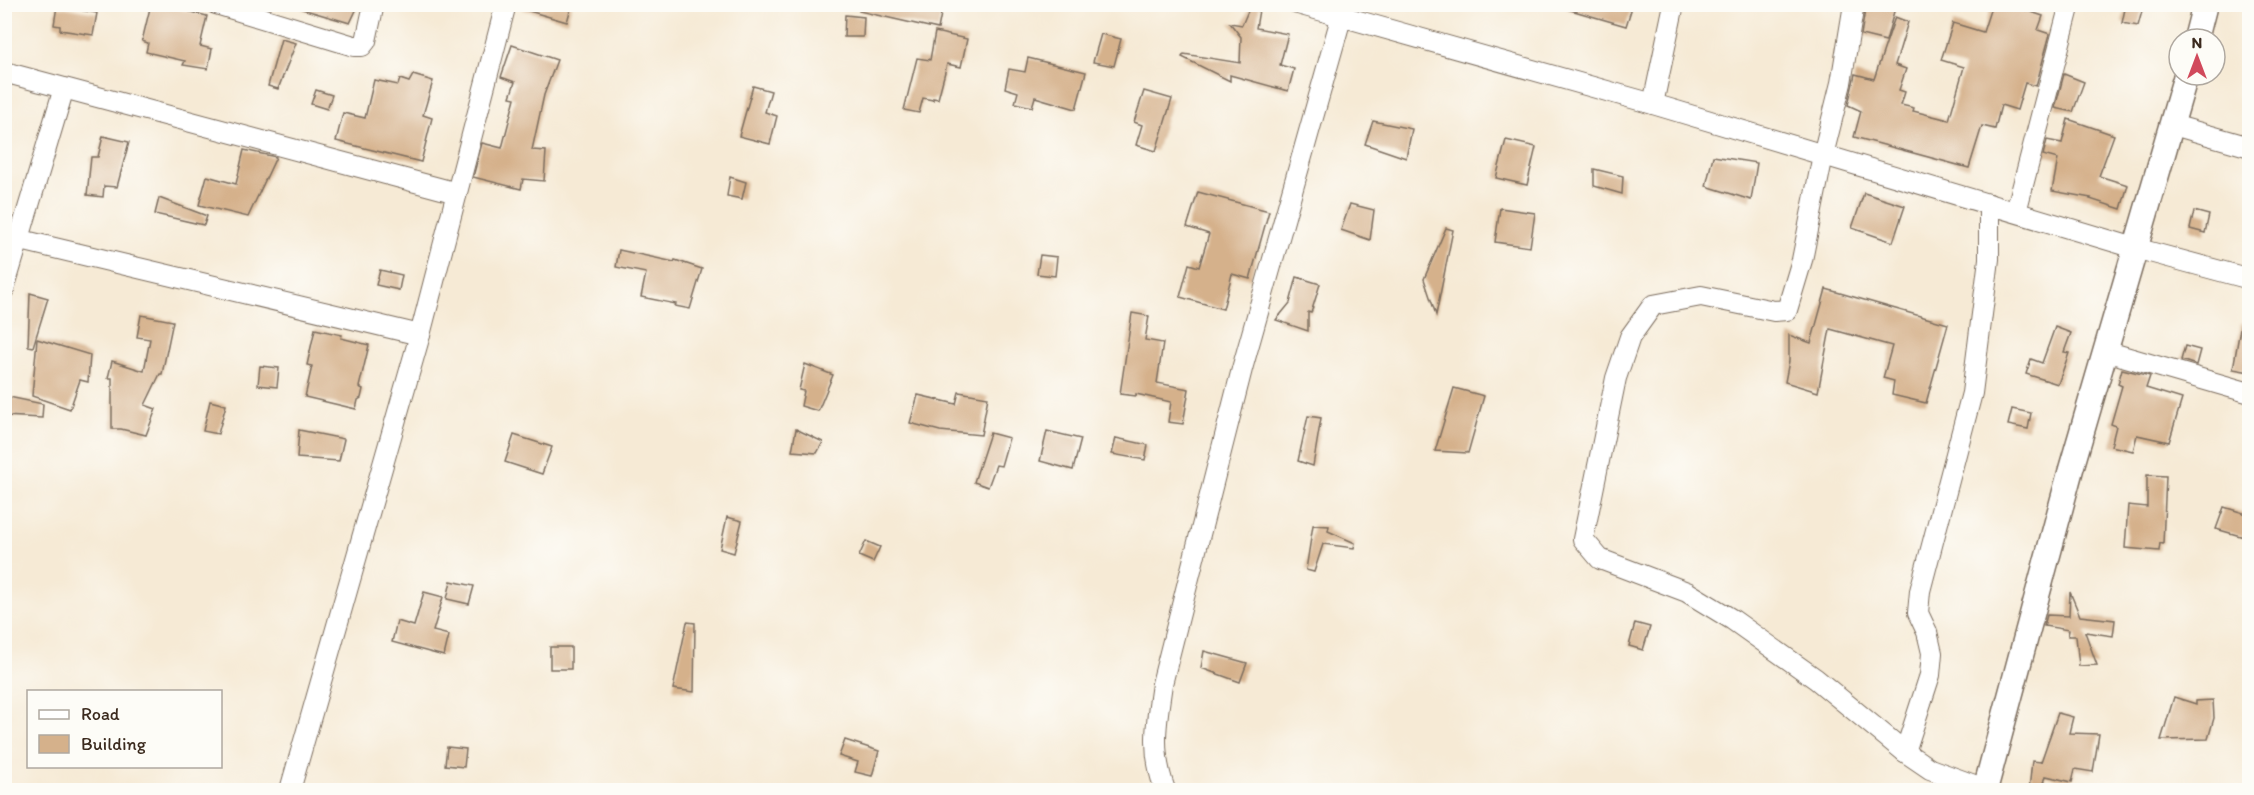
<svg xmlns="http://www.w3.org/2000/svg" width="2254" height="795" viewBox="0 0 2254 795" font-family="Itim,sans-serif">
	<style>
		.building { fill: #d5b18b }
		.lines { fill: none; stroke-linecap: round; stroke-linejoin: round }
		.minor-casing { stroke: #7c6d5e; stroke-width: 22 }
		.tertiary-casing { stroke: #7c6d5e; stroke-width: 27 }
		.minor { stroke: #fff; stroke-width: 20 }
		.tertiary { stroke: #fff; stroke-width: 24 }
	</style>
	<rect width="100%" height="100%" fill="#fdfcf7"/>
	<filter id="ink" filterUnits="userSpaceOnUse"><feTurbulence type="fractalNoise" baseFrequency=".0167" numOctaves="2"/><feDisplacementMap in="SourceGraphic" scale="12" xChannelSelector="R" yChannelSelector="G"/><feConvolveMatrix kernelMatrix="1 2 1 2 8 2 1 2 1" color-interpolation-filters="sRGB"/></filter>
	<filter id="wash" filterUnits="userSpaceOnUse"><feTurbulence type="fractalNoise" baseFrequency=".008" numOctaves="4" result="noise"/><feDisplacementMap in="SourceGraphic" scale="24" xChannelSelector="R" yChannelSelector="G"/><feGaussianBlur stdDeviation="1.35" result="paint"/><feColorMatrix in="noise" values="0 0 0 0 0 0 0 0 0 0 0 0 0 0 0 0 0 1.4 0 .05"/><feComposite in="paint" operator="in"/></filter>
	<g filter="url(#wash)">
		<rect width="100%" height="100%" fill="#f6ead5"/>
		<g id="blocks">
			<!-- building -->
			<g class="building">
				<path d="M151 4H161L207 16 200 46 212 49 208 69 183 65 185 61 146 52 148 43 142 41Z"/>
				<path d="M302 4H359L350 23 302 9Z"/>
				<path d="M523 4H572L567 22 522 9Z"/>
				<path d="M860 4H943L938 29 859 11Z"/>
				<path d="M1251 4H1260L1256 28 1288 34 1280 65 1294 69 1288 91 1230 75V81L1182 57 1184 54 1240 63 1241 37 1230 23 1242 25Z"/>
				<path d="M1568 4H1633L1626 26 1567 9Z"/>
				<path d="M1866 4H1896L1886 41 1861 35Z"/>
				<path d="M1992 4H2007L2043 16 2038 30 2050 34 2036 86 2025 83 2017 110 2001 105 1995 129 1982 126 1969 168 1854 137 1861 111 1848 105 1855 74 1874 79 1895 17 1908 22 1895 65 1906 69 1899 90 1905 92 1901 105 1914 108 1913 111 1949 120 1964 67 1941 60 1953 23 1983 32Z"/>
				<path d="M2126 4H2144L2138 26 2122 23Z"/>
				<path d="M57 6 97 13 93 35 60 30V26L54 25Z"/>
				<path d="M845 15 864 17 863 37H844Z"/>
				<path d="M935 32 967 39 961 67 947 64 938 99 933 98V100L923 98 919 113 904 110 917 58 930 60Z"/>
				<path d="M1101 34 1121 39 1114 66 1093 62Z"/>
				<path d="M281 39 296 43 278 89 268 86Z"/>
				<path d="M512 45 557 60 544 95 532 150 546 151 544 181 523 179 521 189 473 177 482 143 502 148 515 98 510 97 515 82 501 77Z"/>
				<path d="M1028 58 1086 72 1076 109 1035 97 1032 107 1015 103 1018 92 1005 88 1009 69 1025 72Z"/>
				<path d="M2064 74 2084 82 2073 112 2055 108Z"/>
				<path d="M413 75 433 81 423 115 432 118 421 162 336 141 343 113 365 118 374 80 398 85 400 79 409 82Z"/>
				<path d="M753 86 771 91 765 112 777 116 770 144 739 136Z"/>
				<path d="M316 90 332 95 327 109 311 104Z"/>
				<path d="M1144 91 1172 99 1156 151 1136 145 1142 125 1134 122Z"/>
				<path d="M2068 119 2114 135 2099 176 2128 185 2121 209 2090 199 2091 198 2052 191 2058 159 2043 155 2047 140 2062 143Z"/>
				<path d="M1373 121 1412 129 1406 158 1365 144Z"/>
				<path d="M103 136 129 142 117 187 104 186 103 197 87 195 91 157H98Z"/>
				<path d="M1506 140 1536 147 1527 185 1496 178Z"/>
				<path d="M244 150 276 157 248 217 199 205 207 176 236 184Z"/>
				<path d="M1713 156 1757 163 1751 200 1706 186Z"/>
				<path d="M1594 169 1623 176 1622 194 1594 186Z"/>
				<path d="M730 177 746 182 742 199 727 196Z"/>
				<path d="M1198 192 1269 211 1250 279 1232 274 1223 309 1180 297 1189 264 1199 267 1209 234 1187 227Z"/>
				<path d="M1864 193 1905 206 1893 242 1852 228Z"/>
				<path d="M159 198 207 216 204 225 155 214Z"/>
				<path d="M1350 204 1374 210 1370 240 1341 230Z"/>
				<path d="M1500 208 1535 213 1530 247 1495 242Z"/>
				<path d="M2194 211 2209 215 2205 233 2190 229Z"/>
				<path d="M1446 228 1453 230 1436 315 1424 279Z"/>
				<path d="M619 250 674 262 675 260 702 269 690 309 675 306 676 304 641 297 646 273 616 267Z"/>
				<path d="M1040 255 1057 257 1055 276 1037 274Z"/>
				<path d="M380 270 402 275 399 290 376 285Z"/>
				<path d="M1297 277 1320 284 1311 313 1308 312V331L1276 320 1290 303Z"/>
				<path d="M1826 289 1948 324 1926 403 1892 395 1894 381 1883 378 1892 346 1830 329 1818 392 1785 382 1789 361V335L1811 343Z"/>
				<path d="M30 293 48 298 33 347 28 346Z"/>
				<path d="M1132 313 1149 316 1145 340 1163 343 1157 383 1189 389 1183 424 1168 422 1171 402 1136 394V396L1120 394Z"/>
				<path d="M141 315 173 321 162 374H160L145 405 156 409 146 435 121 429H112V378H108L112 361 144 371 150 339 137 337Z"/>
				<path d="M2241 323H2250V372L2233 369Z"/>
				<path d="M2055 327 2071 333 2064 352 2069 353 2058 384 2026 374 2031 359 2042 363Z"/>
				<path d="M315 329 342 335 341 338 369 345 359 387 363 389 361 398 358 400 356 409 305 397 312 366 307 365Z"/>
				<path d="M37 339 90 355 88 382 80 380 70 409 32 396Z"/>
				<path d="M2185 346 2200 350 2196 365 2181 360Z"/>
				<path d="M805 364 833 375 818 411 801 406 804 391 799 390Z"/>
				<path d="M260 366 279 368 277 387 258 385Z"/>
				<path d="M2122 369 2150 376 2146 388 2182 399 2169 442 2137 435 2133 451 2111 446 2116 426 2111 424 2122 386 2118 384Z"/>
				<path d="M1454 388 1484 396 1468 453 1435 451Z"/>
				<path d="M959 392 988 397 981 435 940 431 910 423 918 395 956 404Z"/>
				<path d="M4 396 43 404 42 418 4 416Z"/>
				<path d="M210 401 226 405 218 434 203 431Z"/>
				<path d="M2012 409 2031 413 2028 429 2008 425Z"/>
				<path d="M1308 416 1321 418 1313 466 1298 461Z"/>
				<path d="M796 429 823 442 817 453 792 451Z"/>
				<path d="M299 430 344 439 339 461 297 458Z"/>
				<path d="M1047 431 1081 439 1073 470 1040 461Z"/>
				<path d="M990 433 1009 438 1001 466 996 465 988 487 974 482Z"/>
				<path d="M514 435 552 447 542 474 505 462Z"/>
				<path d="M1116 438 1148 445 1145 460 1112 454Z"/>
				<path d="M2147 475 2166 476 2163 544 2160 543 2159 551 2125 548 2128 505 2147 507Z"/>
				<path d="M2224 507 2250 515V522L2244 537 2216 529Z"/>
				<path d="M727 517 742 521 734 553 720 549Z"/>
				<path d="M1313 525 1329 526 1328 531 1355 543 1354 548 1323 544 1314 572 1306 570Z"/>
				<path d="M866 541 880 547 873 562 859 556Z"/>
				<path d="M451 581 474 586 469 604 447 599Z"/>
				<path d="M424 592 443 597 433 631 449 635 444 656 392 642 397 621 414 626Z"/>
				<path d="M2070 592 2080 616 2115 620 2113 636 2085 632 2097 665 2079 666 2076 636H2068L2069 630 2044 626 2047 615 2069 616Z"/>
				<path d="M687 622 695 623 694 692 673 689Z"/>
				<path d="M1635 623 1650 627 1643 650 1629 646Z"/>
				<rect x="550" y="647" width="21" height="22"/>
				<path d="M1204 651 1247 663 1240 682 1201 668Z"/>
				<path d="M2174 697 2196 704V701L2213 700 2214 718 2208 739 2161 740Z"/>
				<path d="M2058 713 2073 717 2069 733 2099 734 2093 772 2075 769 2072 782 2046 776 2042 790H2029L2032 761 2041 762Z"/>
				<path d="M845 740 879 751 872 776 855 772 858 762 839 756Z"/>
				<path d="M447 747 466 749 464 767 445 765Z"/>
			</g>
		</g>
	</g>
	<g filter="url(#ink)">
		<use href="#blocks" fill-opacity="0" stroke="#7c6d5e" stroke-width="1.5"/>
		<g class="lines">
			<!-- minor casing -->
			<g class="minor-casing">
				<g id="minor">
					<path d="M216 4 354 46H362L366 41 374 4"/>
					<path d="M1298 4 1653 104 2135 248 2250 279"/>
					<path d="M1854 4 1841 83 1823 155 1802 260 1787 310 1774 311 1701 296 1653 305 1630 337 1616 378 1583 539 1600 559 1687 592 1733 620 1816 679 1905 752 1930 769 1985 789"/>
					<path d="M4 72 457 193"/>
					<path d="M1653 104 1674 4"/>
					<path d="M2173 125 2250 147"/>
					<path d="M2016 212 2070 4"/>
					<path d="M4 236 420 335 506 4"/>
					<path d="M4 289 64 88"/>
					<path d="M2105 351 2250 393"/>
					<path d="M1905 752 1930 675 1932 653 1927 632 1918 613 1920 591 1972 393 1989 259V204"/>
					<path d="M290 790 420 335"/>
					<path d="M1165 790C1151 751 1156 725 1162 684L1242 369 1345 4"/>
				</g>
			</g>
			<!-- tertiary casing -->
			<g class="tertiary-casing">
				<g id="tertiary">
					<path d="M2196 39 2205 4"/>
					<path d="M1985 790 2071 469 2186 75"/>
				</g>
			</g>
			<!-- minor -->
			<use href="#minor" class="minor"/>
			<!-- tertiary -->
			<use href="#tertiary" class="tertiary"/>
		</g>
	</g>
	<!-- margin -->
	<rect width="2254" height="795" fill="none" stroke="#fdfcf7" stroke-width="24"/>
	<!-- legend -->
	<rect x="27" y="690" width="195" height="78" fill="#fdfcf7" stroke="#afa8a0" stroke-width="1.5"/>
	<rect x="39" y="710" width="30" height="9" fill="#ffffff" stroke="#afa8a0" stroke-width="1.5"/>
	<text x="81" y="720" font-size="18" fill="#3b2a1e">Road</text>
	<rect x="39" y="735" width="30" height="18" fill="#d5b18b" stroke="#afa8a0" stroke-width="1.5"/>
	<text x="81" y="750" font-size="18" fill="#3b2a1e">Building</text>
	<!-- north arrow -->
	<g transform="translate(2197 57)"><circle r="28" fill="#fdfcf7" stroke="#afa8a0" stroke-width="1.5"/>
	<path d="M0-4.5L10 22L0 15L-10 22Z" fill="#d1495b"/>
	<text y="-9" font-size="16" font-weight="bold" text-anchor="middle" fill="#3b2a1e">N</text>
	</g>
</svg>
